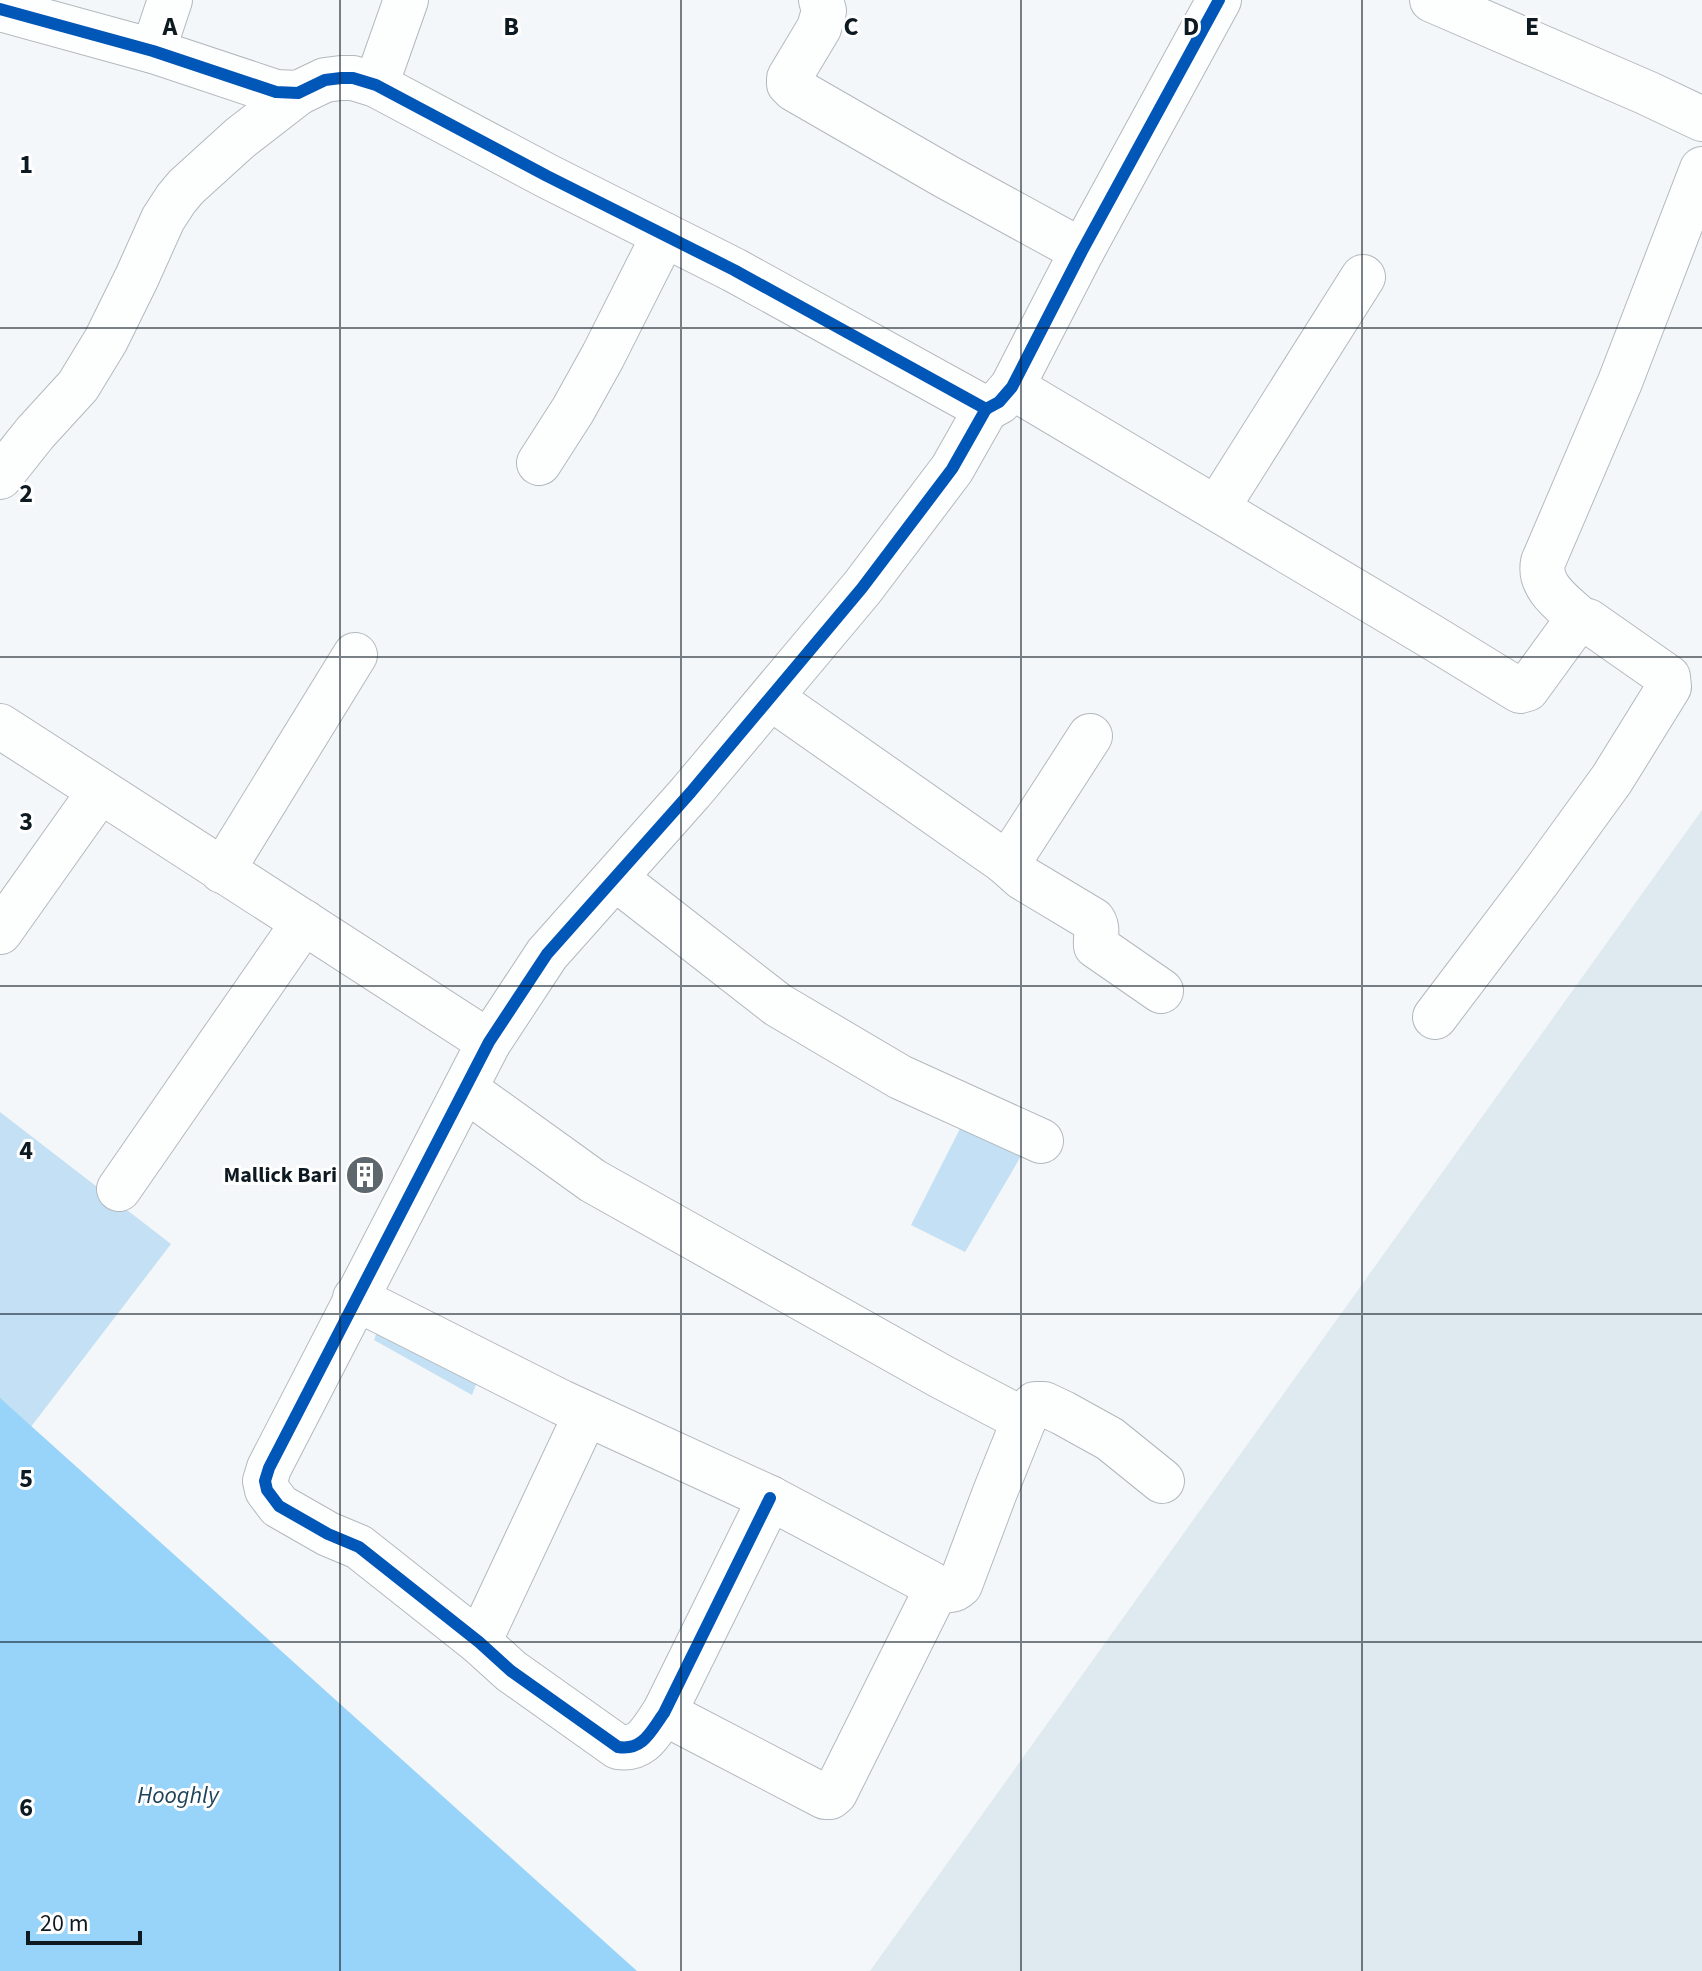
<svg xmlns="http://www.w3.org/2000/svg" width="1702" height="1971" viewBox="0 0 1702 1971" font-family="'Source Sans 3',sans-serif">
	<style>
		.built { fill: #dfe9f0 }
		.green { fill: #c4e0f5 }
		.water { fill: #98d3fa }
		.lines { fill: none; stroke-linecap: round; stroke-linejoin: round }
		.minor-casing { stroke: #b2b9be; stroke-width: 46 }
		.minor { stroke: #fdfefe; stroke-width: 44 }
		.cycleway-casing { stroke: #fff; stroke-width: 17 }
		.cycleway { stroke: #0057b8; stroke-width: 12 }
		.grid { fill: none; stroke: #0e1a22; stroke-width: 2; stroke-opacity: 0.55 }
		.labels { text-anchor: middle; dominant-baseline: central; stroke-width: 6; stroke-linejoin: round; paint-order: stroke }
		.poi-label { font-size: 22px; font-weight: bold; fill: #0e1a22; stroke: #fff; text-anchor: end }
		.water-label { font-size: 24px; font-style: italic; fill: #1f435a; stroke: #fff }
		.grid-label { font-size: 26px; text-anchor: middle; font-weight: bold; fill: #0e1a22; stroke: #fff; stroke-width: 6; stroke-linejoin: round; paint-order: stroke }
	</style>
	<rect width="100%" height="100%" fill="#f4f7f9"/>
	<!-- built -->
	<path class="built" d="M1702 810V1971H870Z"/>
	<!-- green -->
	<g class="green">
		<path d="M0 1112 171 1244 4 1462 0 1459Z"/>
		<path d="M967 1115 1028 1144 965 1252 911 1225Z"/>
		<path d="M383 1315 483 1366 472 1395 374 1340Z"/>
	</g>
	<!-- water -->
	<path class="water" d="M0 1398 637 1971H0Z"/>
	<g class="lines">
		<!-- minor casing -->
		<g class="minor-casing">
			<g id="minor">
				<path d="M821 0 824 11 819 28 789 78V84L794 89 945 176 1082 251"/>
				<path d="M1432 0 1647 93 1702 119"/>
				<path d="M0 9 153 51 276 92 298 93 325 80 341 78H353L376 85 547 176 734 270 986 409 999 402 1012 387 1082 251 1219 0"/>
				<path d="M153 51 170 0"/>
				<path d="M376 85 406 0"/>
				<path d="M1012 387 1427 634 1520 691 1527 689 1575 623 1580 619 1588 621 1668 677 1669 687 1612 779 1538 881 1435 1017"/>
				<path d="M539 463 573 410 603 356 664 235"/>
				<path d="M0 477 35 433 78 386 106 340 137 277 163 219 176 199 186 187 240 138 298 93"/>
				<path d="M1217 508 1363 277"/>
				<path d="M1580 619C1564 604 1538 587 1543 562L1620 382 1702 169"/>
				<path d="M771 698 1005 862 1010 860 1090 736"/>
				<path d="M0 726C163 832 326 937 489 1042"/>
				<path d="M1005 862 1023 878 1093 920C1099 928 1095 937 1096 946L1161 991"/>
				<path d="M222 871 355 655"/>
				<path d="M615 878 778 1005 900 1077 1041 1141"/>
				<path d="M0 932 100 791"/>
				<path d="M465 1089 593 1181 942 1377 1024 1420"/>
				<path d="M119 1189 304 922"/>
				<path d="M355 1298 561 1402 770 1498 930 1583 935 1588 934 1594 835 1793 830 1797H825L664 1713"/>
				<path d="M770 1498 664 1713C651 1731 643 1751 618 1747L511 1671 479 1642 359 1547 328 1534 279 1506 267 1490 265 1481 269 1468 489 1042 547 954 691 792 862 588 952 469 986 409"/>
				<path d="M935 1588C945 1590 952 1593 960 1585L995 1492 1024 1420 1029 1410 1035 1404H1044L1063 1413 1110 1439 1162 1481"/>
				<path d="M479 1642 586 1414"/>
			</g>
		</g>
		<!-- minor -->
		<use href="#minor" class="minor"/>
		<!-- cycleway casing -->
		<g class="cycleway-casing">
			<g id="cycleway">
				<path d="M0 9 153 51 276 92 298 93 325 80 341 78H353L376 85 547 176 734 270 986 409 999 402 1012 387 1082 251 1219 0"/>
				<path d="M770 1498 664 1713C651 1731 643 1751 618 1747L511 1671 479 1642 359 1547 328 1534 279 1506 267 1490 265 1481 269 1468 489 1042 547 954 691 792 862 588 952 469 986 409"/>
			</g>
		</g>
		<!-- cycleway -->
		<use href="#cycleway" class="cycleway"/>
	</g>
	<!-- grid -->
	<path class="grid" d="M340 0V1971M681 0V1971M1021 0V1971M1362 0V1971M0 328H1702M0 657H1702M0 986H1702M0 1314H1702M0 1642H1702"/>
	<!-- icons -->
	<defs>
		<g id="building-disc" transform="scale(2)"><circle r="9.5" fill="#5e676d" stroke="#fff"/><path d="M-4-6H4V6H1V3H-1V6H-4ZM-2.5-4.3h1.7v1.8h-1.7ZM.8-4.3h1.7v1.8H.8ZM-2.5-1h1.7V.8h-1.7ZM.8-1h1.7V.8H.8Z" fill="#fff"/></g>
	</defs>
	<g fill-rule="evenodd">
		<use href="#building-disc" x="365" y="1175"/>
	</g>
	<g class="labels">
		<!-- poi labels -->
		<g class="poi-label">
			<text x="337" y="1175">Mallick Bari</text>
		</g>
		<!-- water labels -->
		<g class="water-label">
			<text x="178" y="1795">Hooghly</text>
		</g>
	</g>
	<g class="grid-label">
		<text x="170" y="35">A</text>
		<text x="511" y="35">B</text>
		<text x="851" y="35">C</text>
		<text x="1191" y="35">D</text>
		<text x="1532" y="35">E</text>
		<text x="26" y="173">1</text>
		<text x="26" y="502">2</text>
		<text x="26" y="830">3</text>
		<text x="26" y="1159">4</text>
		<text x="26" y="1487">5</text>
		<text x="26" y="1816">6</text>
	</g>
	<!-- scale -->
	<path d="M28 1931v12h112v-12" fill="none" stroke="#0e1a22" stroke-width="4"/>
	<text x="40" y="1931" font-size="24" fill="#0e1a22" stroke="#ffffff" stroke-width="6" paint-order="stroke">20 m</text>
</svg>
